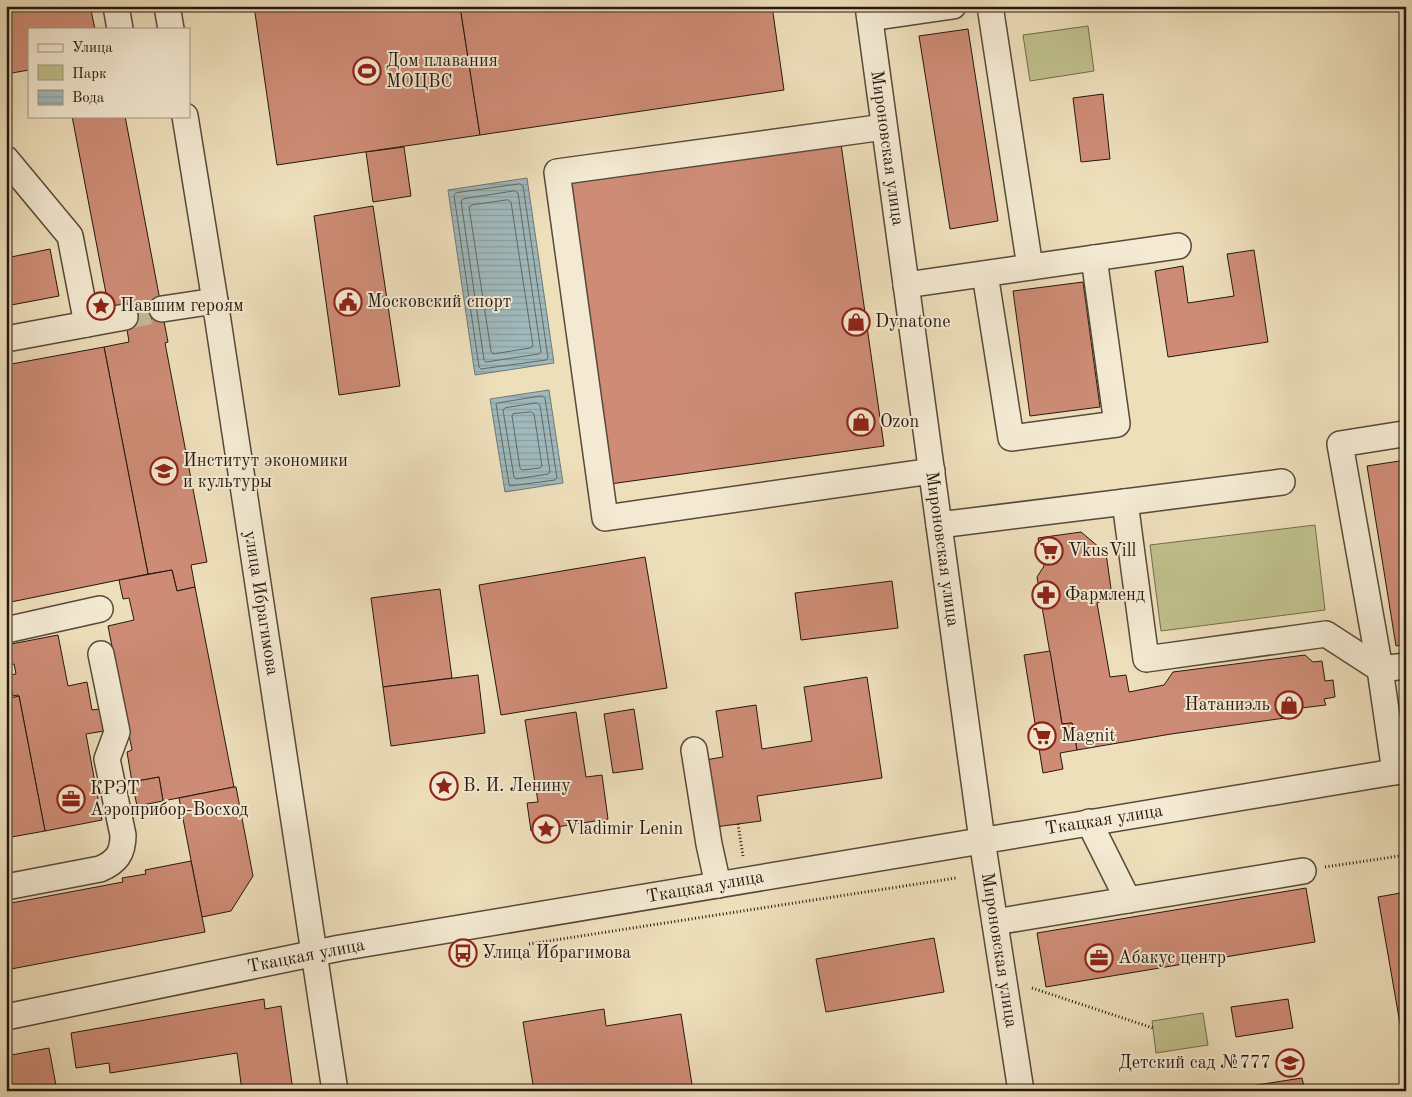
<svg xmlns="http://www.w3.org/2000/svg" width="1412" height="1097" viewBox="0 0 1412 1097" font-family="'Old Standard TT',serif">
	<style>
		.green { fill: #bfc08c; stroke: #726c4d }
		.water { fill: url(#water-rules); stroke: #6f7876 }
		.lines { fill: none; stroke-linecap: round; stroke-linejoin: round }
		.shore { stroke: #636865; stroke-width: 1 }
		.building { fill: #ce8c76; stroke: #26170e }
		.minor-tunnel { stroke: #c6b798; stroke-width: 25; stroke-dasharray: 25 12; stroke-linecap: butt }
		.minor-casing { stroke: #584939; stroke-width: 28 }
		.path { stroke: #26170e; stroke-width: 3; stroke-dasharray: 1 2.5; stroke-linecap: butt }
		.minor { stroke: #f4ead3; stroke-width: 25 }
		.labels { text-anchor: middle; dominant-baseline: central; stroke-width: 4; stroke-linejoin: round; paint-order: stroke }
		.poi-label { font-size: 18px; fill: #26170e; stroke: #f4ead3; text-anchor: start }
		.street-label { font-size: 18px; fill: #26170e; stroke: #f4ead3 }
	</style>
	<defs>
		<pattern id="water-rules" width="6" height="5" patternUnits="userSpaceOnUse" patternTransform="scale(1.25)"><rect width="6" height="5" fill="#a0b9bc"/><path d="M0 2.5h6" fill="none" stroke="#8a9ea0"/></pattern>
	</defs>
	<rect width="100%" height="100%" fill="#eedfbb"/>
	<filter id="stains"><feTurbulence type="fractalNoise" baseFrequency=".004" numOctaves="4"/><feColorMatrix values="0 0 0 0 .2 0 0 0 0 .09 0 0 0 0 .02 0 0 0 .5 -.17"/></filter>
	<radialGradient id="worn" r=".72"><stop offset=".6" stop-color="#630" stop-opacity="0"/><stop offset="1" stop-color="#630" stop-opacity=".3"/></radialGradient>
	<!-- green -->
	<g class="green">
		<path d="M1088 26 1094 71 1030 81 1023 35Z"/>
		<path d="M1315 525 1325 610 1161 631 1150 545Z"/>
		<path d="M1203 1013 1208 1045 1156 1053 1152 1021Z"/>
	</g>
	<!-- water -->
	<g class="water">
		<path d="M527 178 554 363 475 375 448 190Z"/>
		<path d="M549 390 563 483 505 492 490 399Z"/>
	</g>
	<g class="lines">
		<!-- shore -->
		<g class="shore">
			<path d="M520 184 523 186 548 358 546 360 481 369 479 367 454 195 456 193Z"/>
			<path d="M515 191 518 193 541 352 539 354 486 362 484 360 461 201 463 199Z"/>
			<path d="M508 200 511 202 533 346 530 348 493 354 491 351 469 207 472 205Z"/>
			<path d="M542 396 545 398 557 478 555 480 510 486 509 484 496 404 498 403Z"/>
			<path d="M537 403 540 405 550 472 548 474 516 479 514 477 503 410 505 408Z"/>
			<path d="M531 412 534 414 542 466 540 468 522 470 520 468 512 416 513 414Z"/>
		</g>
	</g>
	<!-- building -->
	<g class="building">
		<path d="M6 6H90L95 29H29V70L6 74Z"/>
		<path d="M254 6H460L480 135 277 165Z"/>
		<path d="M460 6H772L784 90 480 135Z"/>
		<path d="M968 29 998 221 950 229 919 36Z"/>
		<path d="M1103 94 1110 159 1081 162 1073 98Z"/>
		<path d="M72 116H125L163 316 126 323 109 309Z"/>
		<path d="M841 144 884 446 610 484 566 184Z"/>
		<path d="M404 147 411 196 373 202 366 152Z"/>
		<path d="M373 206 400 386 339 395 314 216Z"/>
		<path d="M50 249 59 296 6 306V258Z"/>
		<path d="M1254 250 1268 342 1168 357 1155 271 1183 266 1188 303 1234 296 1227 254Z"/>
		<path d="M1083 282 1100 407 1030 416 1013 291Z"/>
		<path d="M163 316 168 342 165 343 207 562 191 565 195 587 177 591 172 570 148 574 104 347 129 342 126 323Z"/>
		<path d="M104 347 148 574 6 603V365Z"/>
		<path d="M1406 460V644L1396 646 1367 466Z"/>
		<path d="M1081 532 1106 553 1112 596 1097 603 1110 677 1126 675 1129 692 1164 685 1173 672 1305 655 1313 662 1322 661 1325 681 1333 680 1335 697 1324 699 1326 705 1285 710V718L1171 734 1077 750 1072 723 1062 724 1037 577 1044 566 1038 538Z"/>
		<path d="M645 557 667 688 501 715 479 585Z"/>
		<path d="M172 570 177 591 195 587 234 787 163 801 159 777 132 782 127 752 132 750 108 626 134 620 129 598 123 599 119 580Z"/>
		<path d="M892 581 898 628 801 640 795 593Z"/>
		<path d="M440 589 452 678 383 687 371 598Z"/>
		<path d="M58 635 68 686 87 682 92 710 100 709 104 731 86 734 102 820 45 831 19 696 18 695 13 696 9 675 16 674 14 664 6 666V645Z"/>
		<path d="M1050 651 1062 724 1072 723 1077 750 1060 753 1063 769 1043 773 1024 655Z"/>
		<path d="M478 675 485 733 391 746 383 687Z"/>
		<path d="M867 677 882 778 757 796 761 821 715 827 705 760 723 757 716 711 756 705 762 749 812 741 804 687Z"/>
		<path d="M19 696 45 831 6 838V699Z"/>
		<path d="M634 709 643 769 613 773 604 714Z"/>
		<path d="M576 712 586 777 602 775 608 819 531 831 527 803 538 802 525 720Z"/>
		<path d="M159 777 163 801 137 806 132 782Z"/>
		<path d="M234 787H236L253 876 231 911 202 917 179 798Z"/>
		<path d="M191 861 205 932 6 970V904L123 882 122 878 146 874 145 870Z"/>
		<path d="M1306 888 1315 942 1046 987 1037 933Z"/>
		<path d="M1406 892V1058L1378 897Z"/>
		<path d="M934 938 944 992 826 1012 816 959Z"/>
		<path d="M264 999 265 1009 281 1006 293 1091H242L237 1053 110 1073 109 1063 76 1068 71 1033Z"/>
		<path d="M1288 999 1293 1028 1236 1037 1231 1007Z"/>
		<path d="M604 1009 606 1026 681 1014 693 1091H534L523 1022Z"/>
		<path d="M49 1048 57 1091H6V1056Z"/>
		<path d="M1302 1078 1305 1091H1218Z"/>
	</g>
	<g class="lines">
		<!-- minor-tunnel -->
		<path class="minor-tunnel" d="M125 317 162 309"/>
		<!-- minor casing -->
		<g class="minor-casing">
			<g id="minor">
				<path d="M116 6 120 29"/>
				<path d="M167 6 171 29"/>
				<path d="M868 6 982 840 1021 1091"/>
				<path d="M990 6 1030 267"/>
				<path d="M870 18 953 6"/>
				<path d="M185 116 215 301 335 1091"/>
				<path d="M884 127 557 172 605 518 932 471"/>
				<path d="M6 159 70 236 87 324"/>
				<path d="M985 274 1011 438 1117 424 1094 258"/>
				<path d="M906 285 1178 246"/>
				<path d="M162 309 215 301"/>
				<path d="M6 339 125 317"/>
				<path d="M1125 502 1282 482"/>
				<path d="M939 525 1125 502 1146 659 1326 634 1380 669 1406 666"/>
				<path d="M6 630 100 609"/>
				<path d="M694 750 709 844 718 885"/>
				<path d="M1395 772 1380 669 1340 444 1403 434"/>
				<path d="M1089 822 1128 900"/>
				<path d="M6 887 100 869C117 862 123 853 123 835L107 759 117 732 101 654"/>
				<path d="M995 922 1303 871"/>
				<path d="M6 1017 340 948 1406 770"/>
			</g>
		</g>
		<!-- path -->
		<g class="path">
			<path d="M738 824 743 856"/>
			<path d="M1325 867 1406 855"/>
			<path d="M529 944 956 878"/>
			<path d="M1032 988 1153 1028"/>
		</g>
		<!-- minor -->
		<use href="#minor" class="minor"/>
	</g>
	<!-- icons -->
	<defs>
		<g id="stadium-ring" transform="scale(1.4375)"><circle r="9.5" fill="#f4ead3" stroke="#8f2418" stroke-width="1.5"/><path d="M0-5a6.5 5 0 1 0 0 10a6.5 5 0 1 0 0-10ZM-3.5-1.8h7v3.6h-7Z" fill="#8f2418"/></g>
		<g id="civic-ring" transform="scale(1.4375)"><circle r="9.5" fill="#f4ead3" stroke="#8f2418" stroke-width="1.5"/><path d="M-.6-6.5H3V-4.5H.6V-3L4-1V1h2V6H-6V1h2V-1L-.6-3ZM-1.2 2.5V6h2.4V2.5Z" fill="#8f2418"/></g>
		<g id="sight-ring" transform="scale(1.4375)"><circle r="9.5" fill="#f4ead3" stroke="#8f2418" stroke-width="1.5"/><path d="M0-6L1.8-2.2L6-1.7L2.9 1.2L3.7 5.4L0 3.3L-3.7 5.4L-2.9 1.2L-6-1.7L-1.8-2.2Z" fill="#8f2418"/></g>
		<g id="shop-ring" transform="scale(1.4375)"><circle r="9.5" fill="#f4ead3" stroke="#8f2418" stroke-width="1.5"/><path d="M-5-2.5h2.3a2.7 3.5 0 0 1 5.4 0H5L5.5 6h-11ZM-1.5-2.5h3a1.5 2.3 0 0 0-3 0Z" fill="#8f2418"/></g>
		<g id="university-ring" transform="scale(1.4375)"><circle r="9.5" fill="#f4ead3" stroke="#8f2418" stroke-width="1.5"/><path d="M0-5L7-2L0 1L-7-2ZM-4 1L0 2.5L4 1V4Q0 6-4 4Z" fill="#8f2418"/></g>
		<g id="supermarket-ring" transform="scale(1.4375)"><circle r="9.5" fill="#f4ead3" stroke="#8f2418" stroke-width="1.5"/><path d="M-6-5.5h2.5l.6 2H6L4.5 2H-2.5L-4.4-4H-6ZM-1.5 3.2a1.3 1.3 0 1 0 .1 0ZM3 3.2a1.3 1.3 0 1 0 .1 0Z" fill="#8f2418"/></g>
		<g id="pharmacy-ring" transform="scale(1.4375)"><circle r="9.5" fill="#f4ead3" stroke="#8f2418" stroke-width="1.5"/><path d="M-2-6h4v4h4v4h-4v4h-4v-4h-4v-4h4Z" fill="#8f2418"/></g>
		<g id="office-ring" transform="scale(1.4375)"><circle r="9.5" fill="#f4ead3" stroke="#8f2418" stroke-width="1.5"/><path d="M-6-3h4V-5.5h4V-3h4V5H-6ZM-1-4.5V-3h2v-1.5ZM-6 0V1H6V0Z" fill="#8f2418"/></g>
		<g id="bus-ring" transform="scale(1.4375)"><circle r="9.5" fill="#f4ead3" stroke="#8f2418" stroke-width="1.5"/><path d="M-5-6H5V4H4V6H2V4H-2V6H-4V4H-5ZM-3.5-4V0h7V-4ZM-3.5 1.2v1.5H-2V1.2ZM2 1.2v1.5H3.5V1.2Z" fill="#8f2418"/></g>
		<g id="school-ring" transform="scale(1.4375)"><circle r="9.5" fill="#f4ead3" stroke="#8f2418" stroke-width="1.5"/><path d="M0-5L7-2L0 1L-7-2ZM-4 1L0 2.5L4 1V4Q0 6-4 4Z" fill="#8f2418"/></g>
	</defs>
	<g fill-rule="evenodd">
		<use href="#stadium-ring" x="367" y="71"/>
		<use href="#civic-ring" x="348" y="302"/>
		<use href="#sight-ring" x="101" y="306"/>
		<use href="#shop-ring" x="856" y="322"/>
		<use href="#shop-ring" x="861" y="422"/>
		<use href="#university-ring" x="164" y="471"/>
		<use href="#supermarket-ring" x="1049" y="551"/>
		<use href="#pharmacy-ring" x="1046" y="595"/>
		<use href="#shop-ring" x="1289" y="705"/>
		<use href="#supermarket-ring" x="1042" y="736"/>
		<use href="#sight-ring" x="444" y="786"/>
		<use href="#office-ring" x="71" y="799"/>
		<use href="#sight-ring" x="546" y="829"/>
		<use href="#bus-ring" x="463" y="953"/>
		<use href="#office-ring" x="1099" y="958"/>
		<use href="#school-ring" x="1290" y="1063"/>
	</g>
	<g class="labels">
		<!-- poi labels -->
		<g class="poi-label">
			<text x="386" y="61">Дом плавания<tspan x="386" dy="21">МОЦВС</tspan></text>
			<text x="367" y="302">Московский спорт</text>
			<text x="120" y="306">Павшим героям</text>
			<text x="875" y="322">Dynatone</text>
			<text x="880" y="422">Ozon</text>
			<text x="183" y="461">Институт экономики<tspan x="183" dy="21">и культуры</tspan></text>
			<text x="1068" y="551">VkusVill</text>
			<text x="1065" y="595">Фармленд</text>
			<text x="1270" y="705" text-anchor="end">Натаниэль</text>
			<text x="1061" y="736">Magnit</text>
			<text x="463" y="786">В. И. Ленину</text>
			<text x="90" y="789">КРЭТ<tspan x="90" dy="21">Аэроприбор-Восход</tspan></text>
			<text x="565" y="829">Vladimir Lenin</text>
			<text x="482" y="953">Улица Ибрагимова</text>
			<text x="1118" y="958">Абакус центр</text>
			<text x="1271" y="1063" text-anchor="end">Детский сад №777</text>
		</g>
		<!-- street labels -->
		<g class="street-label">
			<text transform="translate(887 148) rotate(82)">Мироновская улица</text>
			<text transform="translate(942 549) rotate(82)">Мироновская улица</text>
			<text transform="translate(261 603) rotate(81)">улица Ибрагимова</text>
			<text transform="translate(1104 820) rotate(-9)">Ткацкая улица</text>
			<text transform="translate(705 887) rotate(-10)">Ткацкая улица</text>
			<text transform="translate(999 950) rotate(81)">Мироновская улица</text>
			<text transform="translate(306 956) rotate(-11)">Ткацкая улица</text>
		</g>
	</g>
	<!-- margin -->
	<rect width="1412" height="1097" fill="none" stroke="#eedfbb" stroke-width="25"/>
	<rect x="8" y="8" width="1397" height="1082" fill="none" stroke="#26170e" stroke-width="2.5"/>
	<rect x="12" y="12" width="1387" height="1072" fill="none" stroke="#26170e"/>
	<!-- legend -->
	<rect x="28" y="28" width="162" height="90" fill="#f4ead3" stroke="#a29684"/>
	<rect x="38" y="44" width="25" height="8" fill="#f4ead3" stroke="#a29684"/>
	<text x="72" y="52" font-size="15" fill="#26170e">Улица</text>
	<rect x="38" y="65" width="25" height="15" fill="#bfc08c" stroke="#a29684"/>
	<text x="72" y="78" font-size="15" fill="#26170e">Парк</text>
	<rect x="38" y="90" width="25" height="15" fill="url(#water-rules)" stroke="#a29684"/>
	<text x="72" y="102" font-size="15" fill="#26170e">Вода</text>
	<rect width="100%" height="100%" filter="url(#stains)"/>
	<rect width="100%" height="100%" fill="url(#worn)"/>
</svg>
